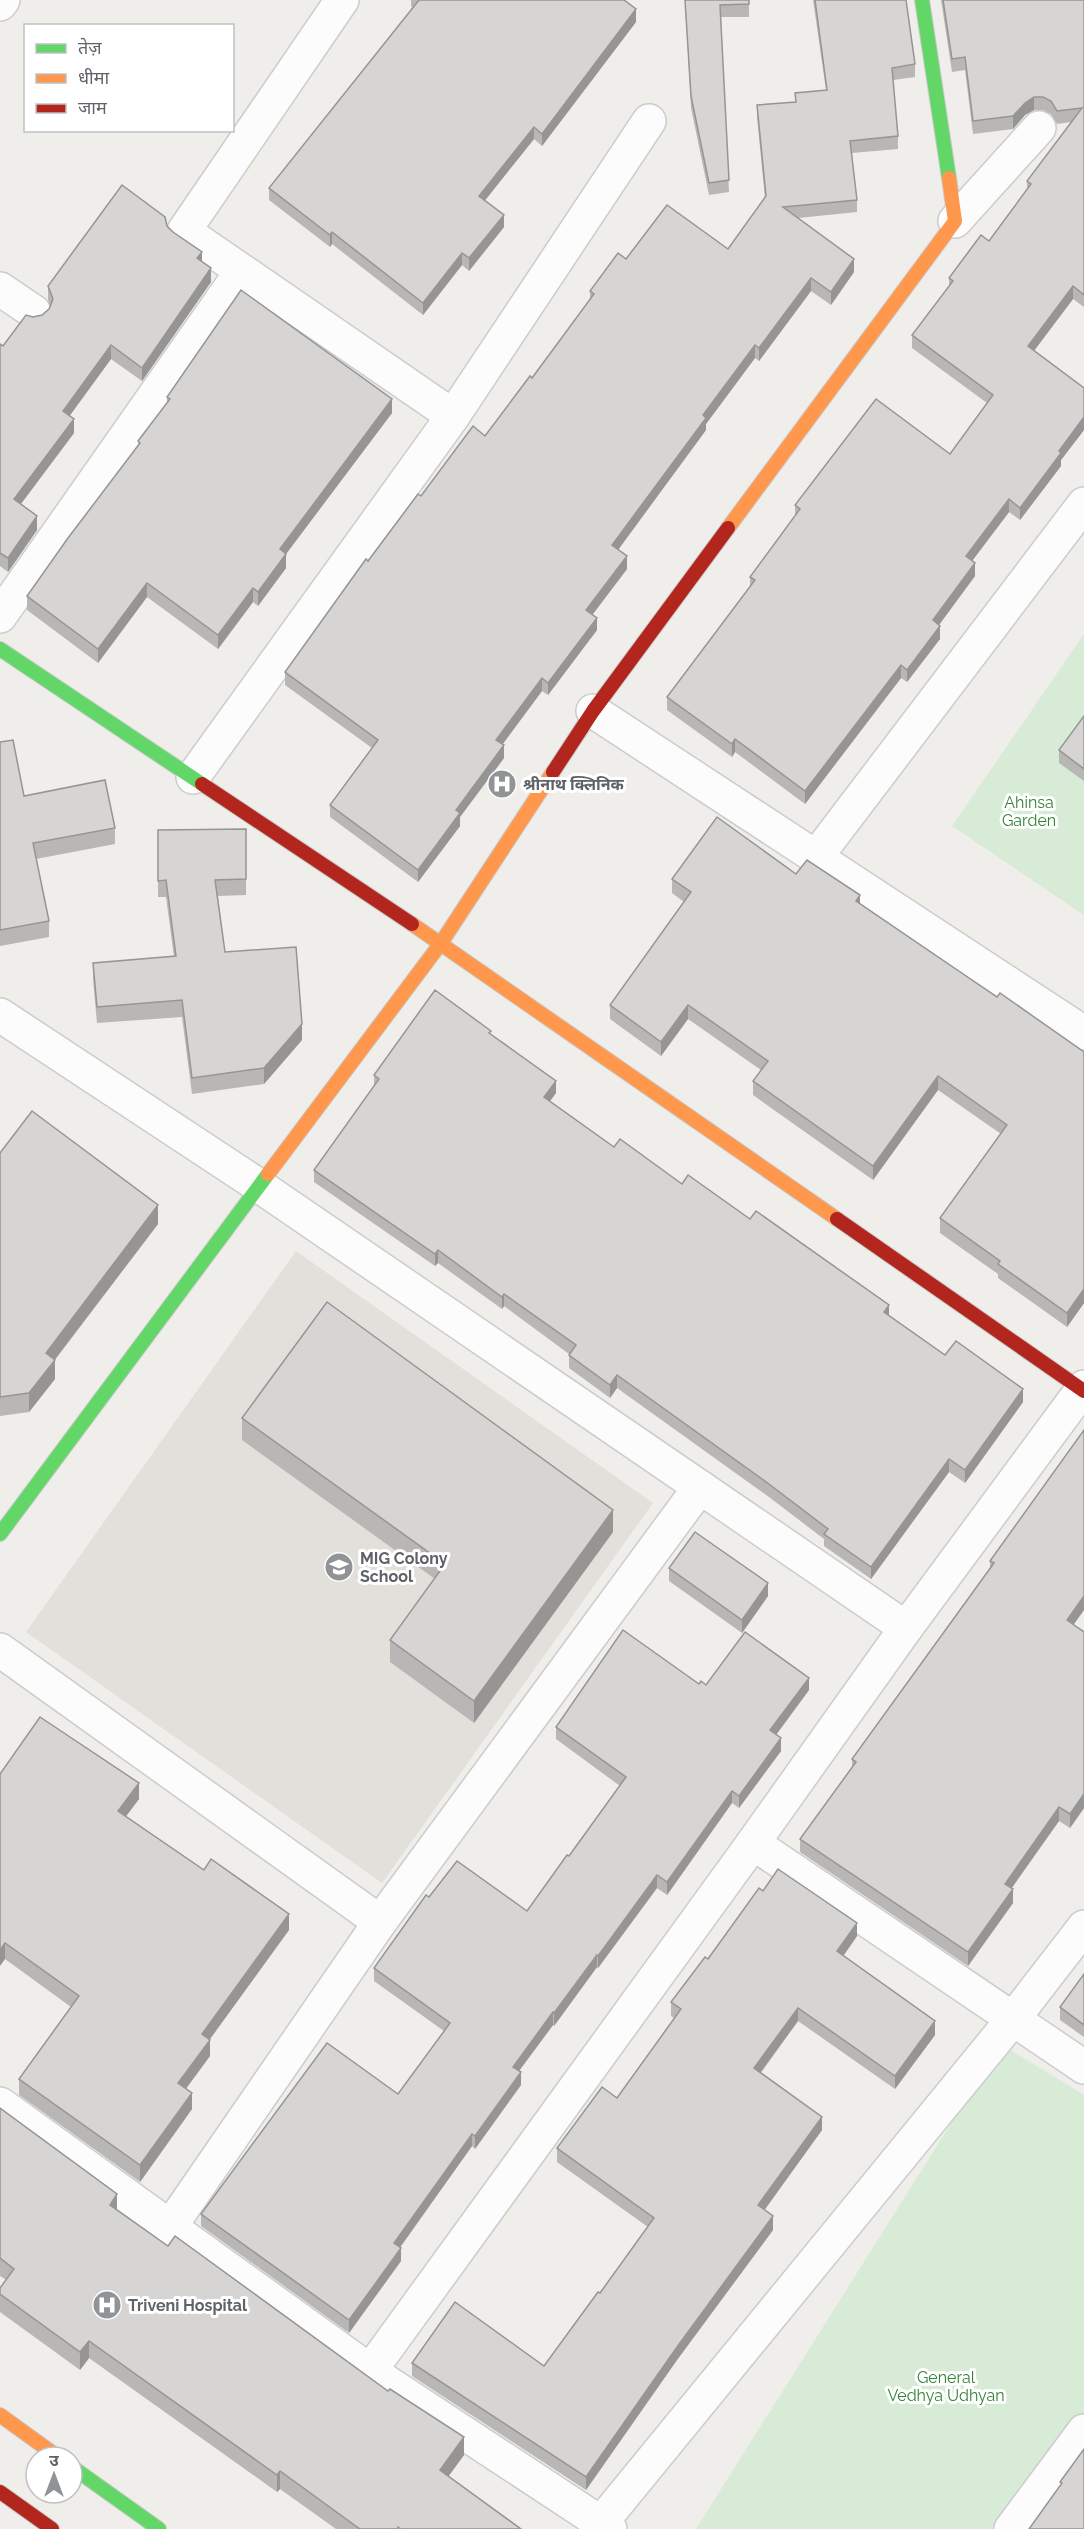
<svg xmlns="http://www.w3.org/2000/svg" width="1084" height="2529" viewBox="0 0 1084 2529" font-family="Raleway,'Noto Sans Devanagari',sans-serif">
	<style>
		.education { fill: #e2e0da }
		.green { fill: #d8ebd6 }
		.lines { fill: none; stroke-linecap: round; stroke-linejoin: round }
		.street-casing { stroke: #cbcccc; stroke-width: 36 }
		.fast-casing { stroke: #cacacb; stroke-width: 16 }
		.slow-casing { stroke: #cacacb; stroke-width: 16 }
		.jam-casing { stroke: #cacacb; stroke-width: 16 }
		.street { stroke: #fdfcfc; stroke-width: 33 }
		.fast { stroke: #63d668; stroke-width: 14 }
		.slow { stroke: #ff974d; stroke-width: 14 }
		.jam { stroke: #b3261e; stroke-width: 14 }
		.wall { fill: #b8b7b5 }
		.shaded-wall { fill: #969594 }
		.building { fill: #d6d5d3; stroke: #969594; stroke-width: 1.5 }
		.labels { text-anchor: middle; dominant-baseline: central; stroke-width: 6; stroke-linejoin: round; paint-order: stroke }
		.poi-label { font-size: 16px; font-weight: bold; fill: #5f6368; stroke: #fff; text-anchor: start }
		.park-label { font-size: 16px; fill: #348238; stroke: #fff }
	</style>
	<rect width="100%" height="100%" fill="#efeeea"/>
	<!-- education -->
	<path class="education" d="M296 1251 653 1503 382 1883 26 1632Z"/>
	<!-- green -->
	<g class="green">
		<path d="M1084 634V915L952 826Z"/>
		<path d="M1001 2044 1084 2095V2418L1019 2529H696Z"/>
	</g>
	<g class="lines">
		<!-- street casing -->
		<g class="street-casing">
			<g id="street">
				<path d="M342 0 184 231 453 416"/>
				<path d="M0 4 3 0"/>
				<path d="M955 221 1039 128"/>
				<path d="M0 289 34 312"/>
				<path d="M0 616 242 271"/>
				<path d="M593 711 1084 1033"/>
				<path d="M193 777 453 416 649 121"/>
				<path d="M816 857 1084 504"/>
				<path d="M0 1015 261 1187 906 1628"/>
				<path d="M0 1650 380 1922"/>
				<path d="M753 1843 1084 2067"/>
				<path d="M0 2104 370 2371 610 2529"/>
				<path d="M170 2227 380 1922 700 1487"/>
				<path d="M370 2371 753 1843 906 1628 1084 1387"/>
				<path d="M596 2529 1013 2019 1084 1927"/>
				<path d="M1011 2529 1084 2431"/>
			</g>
		</g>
		<!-- fast casing -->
		<g class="fast-casing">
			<g id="fast">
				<path d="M922 0 949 178"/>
				<path d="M0 649 202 784"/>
				<path d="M0 1534 268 1174"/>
				<path d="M72 2467 159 2529"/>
			</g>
		</g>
		<!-- slow casing -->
		<g class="slow-casing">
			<g id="slow">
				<path d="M728 528 955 221 949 178"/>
				<path d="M412 924 837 1219"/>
				<path d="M268 1174 441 943 553 772"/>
				<path d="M0 2415 58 2457"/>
			</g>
		</g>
		<!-- jam casing -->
		<g class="jam-casing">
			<g id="jam">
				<path d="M553 772 593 711 728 528"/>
				<path d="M202 784 412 924"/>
				<path d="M837 1219 1084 1391"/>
				<path d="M0 2492 52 2529"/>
			</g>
		</g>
		<!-- street -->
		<use href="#street" class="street"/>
		<!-- fast -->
		<use href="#fast" class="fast"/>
		<!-- slow -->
		<use href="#slow" class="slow"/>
		<!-- jam -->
		<use href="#jam" class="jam"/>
	</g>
	<!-- wall -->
	<g class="wall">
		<path d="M411 0H624L636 22 542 146 534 139 485 200 504 227 469 271 462 265 423 315 332 244 330 247 269 200V188L413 8 411 6Z"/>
		<path d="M685 0H749V17H721L729 192 709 195 691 108Z"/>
		<path d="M813 0H906L915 64V77L893 80 898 136V149L852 153 857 200V212L798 218 854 272 831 305 811 291 759 361 755 358 706 424V430L618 550 627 569 593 614 597 630 548 695 542 691 502 745 504 758 460 817V826L418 882 330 817V805L372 748 285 685V672L368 561 421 496 485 436 532 378 590 300V291L626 259 728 249 765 198 757 117V105L795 102V93L826 90Z"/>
		<path d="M941 0H1084V307L1073 299 1034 350 1084 388V430L1061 460V466L1020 520 1009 512 972 561 975 576 939 625 940 639 907 682 901 678 805 804 735 752 732 757 667 710V697L750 587V577L795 516V505L950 454 987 403 912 348V335L949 286V278L989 241 1027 190V181L1071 122 1057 124 1051 114 1043 110H1034L1025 115 1013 129 973 134 965 70 952 72Z"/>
		<path d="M167 226 202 261 211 282 142 381 111 359 69 416 74 433 21 504 37 530 8 572 0 566V344L3 346 33 317 42 315 49 309 50 306 48 300V286Z"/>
		<path d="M167 397 392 413 286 554V568L258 606 253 602 218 649 147 597 98 663 27 610V596L138 446V441L167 403Z"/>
		<path d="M1084 716V781L1059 763V750Z"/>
		<path d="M0 742 24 796 115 828V844L36 859 49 921V937L0 946Z"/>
		<path d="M246 829V895L218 896 225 952 302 1040 264 1084 192 1094 182 1017 97 1023 93 979V963L174 957 166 897H158V830Z"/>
		<path d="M796 874 860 903 997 997 1084 1052V1303L1067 1327 998 1278V1274L940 1233V1218L1001 1134 938 1090 873 1180 753 1095V1081L761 1070 688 1019 661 1056 610 1019V1005L684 902 672 893V879Z"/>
		<path d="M491 1035 556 1093 550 1101 614 1147 682 1184 889 1316 945 1355 1023 1402 965 1483 949 1472 871 1579 824 1546V1539L769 1497 617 1388 610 1398 569 1368V1354L504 1306 502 1309 438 1263 435 1266 314 1182V1170L374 1087V1075Z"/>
		<path d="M0 1153 158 1224 55 1360V1379L29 1412 0 1416Z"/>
		<path d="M242 1418 613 1532 474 1723 390 1662V1640L435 1579 242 1440Z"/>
		<path d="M1084 1430V1610L1073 1625 1084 1632V1808L1070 1828 1059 1821 1012 1888 1013 1903 968 1966 800 1852V1839L852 1768V1759L990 1568V1561Z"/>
		<path d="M669 1568 768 1596 742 1633 669 1581Z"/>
		<path d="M699 1684 809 1690 776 1735 781 1751 739 1808 732 1803 667 1895 657 1888 598 1968 597 1967 554 2026 553 2025 519 2071 521 2085 475 2149 472 2146 400 2247 401 2261 349 2333 201 2226V2214L398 2094 444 2031 374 1981V1968L429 1897 527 1911 569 1856 620 1786 556 1739V1727Z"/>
		<path d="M0 1774 139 1799 126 1816 289 1930 210 2039V2056L186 2089 192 2109 140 2182 19 2095V2079L71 2007 5 1959Z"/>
		<path d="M763 1891 857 1936 843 1956 935 2035 895 2089 798 2021 761 2073 822 2130 764 2210 773 2230 677 2360 586 2490 412 2376V2363L544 2366 600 2293 648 2227 557 2162V2148L617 2098 674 2018 671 2016V2002Z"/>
		<path d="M1084 1974V2037L1060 2020V2007Z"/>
		<path d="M0 2108 117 2210 464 2455 448 2476 521 2529H336L280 2489 277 2492 89 2358 80 2370 0 2312V2288L6 2280 0 2276Z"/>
	</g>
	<!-- shaded-wall -->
	<g class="shaded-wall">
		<path d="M636 9V22L542 146V134Z"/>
		<path d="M1034 97V110L1025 115 1013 129V116L1025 103Z"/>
		<path d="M534 127V139L479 208V196Z"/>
		<path d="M504 215V227L469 271V258Z"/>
		<path d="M332 232V244L330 247V235Z"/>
		<path d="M202 252V266L197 258Z"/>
		<path d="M462 253V265L423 315V303Z"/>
		<path d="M854 259V272L831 305V292Z"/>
		<path d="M211 268V282L142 381V368Z"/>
		<path d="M811 278V291L759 361V348Z"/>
		<path d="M1073 286V299L1028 359V346Z"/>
		<path d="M111 345V359L63 425V411Z"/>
		<path d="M755 345V358L706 424V430L612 558V545L703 415Z"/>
		<path d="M392 399V413L286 554V568L258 606V592L280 549Z"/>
		<path d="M1084 417V430L1061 460V466L1020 520V508L1059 451Z"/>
		<path d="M74 419V433L14 513V499Z"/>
		<path d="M1009 499V512L966 569V556Z"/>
		<path d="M37 516V530L8 572V558Z"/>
		<path d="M627 556V569L586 623V610Z"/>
		<path d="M975 563V576L933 633V620Z"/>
		<path d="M147 583V597L98 663V649Z"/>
		<path d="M253 588V602L218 649V635Z"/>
		<path d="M597 618V630L548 695V683Z"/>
		<path d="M940 626V639L907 682V670Z"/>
		<path d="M901 665V678L805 804V791Z"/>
		<path d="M542 678V691L496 753V740Z"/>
		<path d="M735 739V752L732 757V744Z"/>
		<path d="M504 745V758L460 817V826L418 882V870L456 810Z"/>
		<path d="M860 895V909L856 901Z"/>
		<path d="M688 1005V1019L661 1056V1042Z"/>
		<path d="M302 1024V1040L264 1084V1068Z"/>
		<path d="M938 1076V1090L873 1180V1166Z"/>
		<path d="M556 1081V1093L544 1109V1097Z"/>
		<path d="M158 1205V1224L46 1371V1353Z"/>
		<path d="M438 1250V1263L435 1266V1254Z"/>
		<path d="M1084 1289V1303L1067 1327V1313Z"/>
		<path d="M504 1294V1306L502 1309V1297Z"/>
		<path d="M889 1305V1318L884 1312Z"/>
		<path d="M55 1360V1379L29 1412V1393Z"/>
		<path d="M617 1375V1388L610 1398V1385Z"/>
		<path d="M1023 1389V1402L965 1483V1470Z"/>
		<path d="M949 1459V1472L871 1579V1567Z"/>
		<path d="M613 1510V1532L474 1723V1701Z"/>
		<path d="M768 1583V1596L742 1633V1620Z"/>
		<path d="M1084 1596V1610L1067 1634V1620Z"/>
		<path d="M809 1678V1690L770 1743V1730Z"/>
		<path d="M781 1738V1751L739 1808V1796Z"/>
		<path d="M139 1783V1799L118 1827V1811Z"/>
		<path d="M732 1791V1803L667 1895V1882Z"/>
		<path d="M1084 1794V1808L1070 1828V1814Z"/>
		<path d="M1059 1807V1821L1005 1897V1884Z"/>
		<path d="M657 1875V1888L598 1968V1956Z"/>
		<path d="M1013 1889V1903L968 1966V1952Z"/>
		<path d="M289 1914V1930L202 2050V2034Z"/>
		<path d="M857 1923V1936L837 1965V1951Z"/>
		<path d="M5 1943V1959L0 1966V1950Z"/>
		<path d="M597 1955V1967L554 2026V2013Z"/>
		<path d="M798 2008V2021L754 2081V2068Z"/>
		<path d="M553 2012V2025L513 2079V2067Z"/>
		<path d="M935 2021V2035L895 2089V2076Z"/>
		<path d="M210 2040V2056L178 2099V2083Z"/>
		<path d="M521 2072V2085L475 2149V2136Z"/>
		<path d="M192 2093V2109L140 2182V2165Z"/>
		<path d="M822 2117V2130L758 2219V2205Z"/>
		<path d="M472 2134V2146L394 2256V2243Z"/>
		<path d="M117 2194V2212L110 2205Z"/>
		<path d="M773 2216V2230L677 2360 586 2490V2477L677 2347Z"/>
		<path d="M401 2248V2261L349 2333V2320Z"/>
		<path d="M89 2341V2358L80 2370V2352Z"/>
		<path d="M464 2437V2455L440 2488V2470Z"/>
		<path d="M280 2471V2489L277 2492V2475Z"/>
	</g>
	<!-- building -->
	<g class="building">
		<path d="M419 0H624L636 9 542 134 534 127 479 196 504 215 469 258 462 253 423 303 332 232 330 235 269 188Z"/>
		<path d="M685 0H749V4L720 5 729 180 709 183 691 96Z"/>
		<path d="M815 0H906L915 64 892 68 898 136 850 141 857 200 783 207 854 259 831 292 811 278 759 348 755 345 703 415 706 418 612 545 627 556 586 610 597 618 548 683 542 678 496 740 504 745 456 810 460 813 418 870 330 805 378 740 285 672 366 559 368 561 418 494 421 496 473 426 485 436 530 376 532 378 594 294 590 291 618 253 626 259 667 205 728 249 766 196 757 105 796 102 795 93 827 90Z"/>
		<path d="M943 0H1084V295L1073 286 1028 346 1084 388V417L1059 451 1061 453 1020 508 1009 499 966 556 975 563 933 620 940 626 907 670 901 665 805 791 735 739 732 744 667 697 755 580 750 577 800 509 795 505 876 399 950 454 993 395 912 335 953 281 949 278 981 235 989 241 1031 184 1027 181 1082 108 1057 111 1051 101 1043 97H1034L1025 103 1013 116 973 121 965 57 952 59Z"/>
		<path d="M122 185 165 217 167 226 173 232 202 252 197 258 211 268 142 368 111 345 63 411 74 419 14 499 37 516 8 558 0 553V344L3 346 26 315 33 317 42 315 49 309 53 299 48 286Z"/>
		<path d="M241 290 392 399 280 549 286 554 258 592 253 588 218 635 147 583 98 649 27 596 68 538 140 443 138 441 170 399 167 397Z"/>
		<path d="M1084 716V769L1059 750Z"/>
		<path d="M13 740 24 796 105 780 115 828 33 843 49 921 0 930V742Z"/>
		<path d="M717 817 796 874 807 860 860 895 856 901 997 997 1000 993 1084 1052V1289L1067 1313 998 1264 1000 1261 940 1218 1007 1125 938 1076 873 1166 753 1081 768 1061 688 1005 661 1042 610 1005 691 892 672 879Z"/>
		<path d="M246 829V879L215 880 225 952 296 947 302 1024 264 1068 192 1078 182 1000 97 1007 93 963 176 956 166 880 158 881V830Z"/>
		<path d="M435 990 491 1031 489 1033 556 1081 544 1097 614 1147 620 1139 682 1184 688 1175 750 1219 756 1211 889 1305 884 1312 945 1355 956 1341 1023 1389 965 1470 949 1459 871 1567 824 1534 828 1529 769 1484 617 1375 610 1385 569 1355 576 1345 504 1294 502 1297 438 1250 435 1254 314 1170 379 1079 374 1075Z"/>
		<path d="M32 1111 158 1205 46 1353 55 1360 29 1393 0 1397V1153Z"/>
		<path d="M327 1302 613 1510 474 1701 390 1640 445 1564 242 1418Z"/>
		<path d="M1084 1430V1596L1067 1620 1084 1632V1794L1070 1814 1059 1807 1005 1884 1013 1889 968 1952 800 1839 856 1762 852 1759 994 1563 990 1561Z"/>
		<path d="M695 1532 768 1583 742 1620 669 1568Z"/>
		<path d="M623 1630 699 1684 701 1681 706 1685 745 1632 809 1678 770 1730 781 1738 739 1796 732 1791 667 1882 657 1875 598 1956 597 1955 554 2013 553 2012 513 2067 521 2072 475 2136 472 2134 394 2243 401 2248 349 2320 201 2214 327 2043 398 2094 450 2023 374 1968 426 1895 429 1897 457 1861 527 1911 567 1855 569 1856 626 1777 556 1727Z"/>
		<path d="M40 1717 139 1783 118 1811 204 1870 211 1859 289 1914 202 2034 210 2040 178 2083 192 2093 140 2165 19 2079 79 1996 5 1943 0 1950V1774Z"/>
		<path d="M778 1869 857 1923 837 1951 935 2021 895 2076 798 2008 754 2068 822 2117 758 2205 773 2216 677 2347 586 2477 412 2363 455 2302 544 2366 598 2292 600 2293 654 2218 557 2148 602 2087 617 2098 681 2009 671 2002 705 1957 708 1959 759 1888 763 1891Z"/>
		<path d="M1084 1974V2025L1060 2007Z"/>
		<path d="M0 2108 117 2194 110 2205 168 2246 175 2236 388 2391 390 2389 464 2437 440 2470 521 2529H401L398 2527 397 2529H360L280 2471 277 2475 89 2341 80 2352 0 2294V2288L14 2269 0 2258Z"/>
		<path d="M1084 2449V2529H1029L1062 2483 1060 2482Z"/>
	</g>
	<!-- icons -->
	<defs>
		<g id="hospital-disc" transform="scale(1.5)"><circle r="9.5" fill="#919496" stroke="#fff"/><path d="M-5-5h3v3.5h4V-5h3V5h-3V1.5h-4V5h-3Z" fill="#fff"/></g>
		<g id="school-disc" transform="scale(1.5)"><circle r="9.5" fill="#919496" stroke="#fff"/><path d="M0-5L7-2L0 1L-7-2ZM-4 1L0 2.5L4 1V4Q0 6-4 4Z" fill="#fff"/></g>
	</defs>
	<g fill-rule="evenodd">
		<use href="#hospital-disc" x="502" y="784"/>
		<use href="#school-disc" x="339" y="1567"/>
		<use href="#hospital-disc" x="107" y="2305"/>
	</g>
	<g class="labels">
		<!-- poi labels -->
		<g class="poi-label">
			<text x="523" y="784">श्रीनाथ क्लिनिक</text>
			<text x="360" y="1558">MIG Colony<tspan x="360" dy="18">School</tspan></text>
			<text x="128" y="2305">Triveni Hospital</text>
		</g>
		<!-- park labels -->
		<g class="park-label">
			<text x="1029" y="802">Ahinsa<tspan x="1029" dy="18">Garden</tspan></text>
			<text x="946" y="2377">General<tspan x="946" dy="18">Vedhya Udhyan</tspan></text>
		</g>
	</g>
	<!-- legend -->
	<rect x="24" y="24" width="210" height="108" fill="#ffffff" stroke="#bfc1c3" stroke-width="1.5"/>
	<rect x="36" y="44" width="30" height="9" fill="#63d668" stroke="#bfc1c3" stroke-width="1.5"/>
	<text x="78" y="54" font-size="18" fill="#5f6368">तेज़</text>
	<rect x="36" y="74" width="30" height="9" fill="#ff974d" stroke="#bfc1c3" stroke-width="1.5"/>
	<text x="78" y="84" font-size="18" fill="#5f6368">धीमा</text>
	<rect x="36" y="104" width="30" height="9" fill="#b3261e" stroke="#bfc1c3" stroke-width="1.5"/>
	<text x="78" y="114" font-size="18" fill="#5f6368">जाम</text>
	<!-- north arrow -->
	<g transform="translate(54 2475)"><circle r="28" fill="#ffffff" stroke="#bfc1c3" stroke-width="1.5"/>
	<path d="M0-4.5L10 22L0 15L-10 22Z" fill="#919496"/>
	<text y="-9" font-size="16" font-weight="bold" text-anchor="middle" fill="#5f6368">उ</text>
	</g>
</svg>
